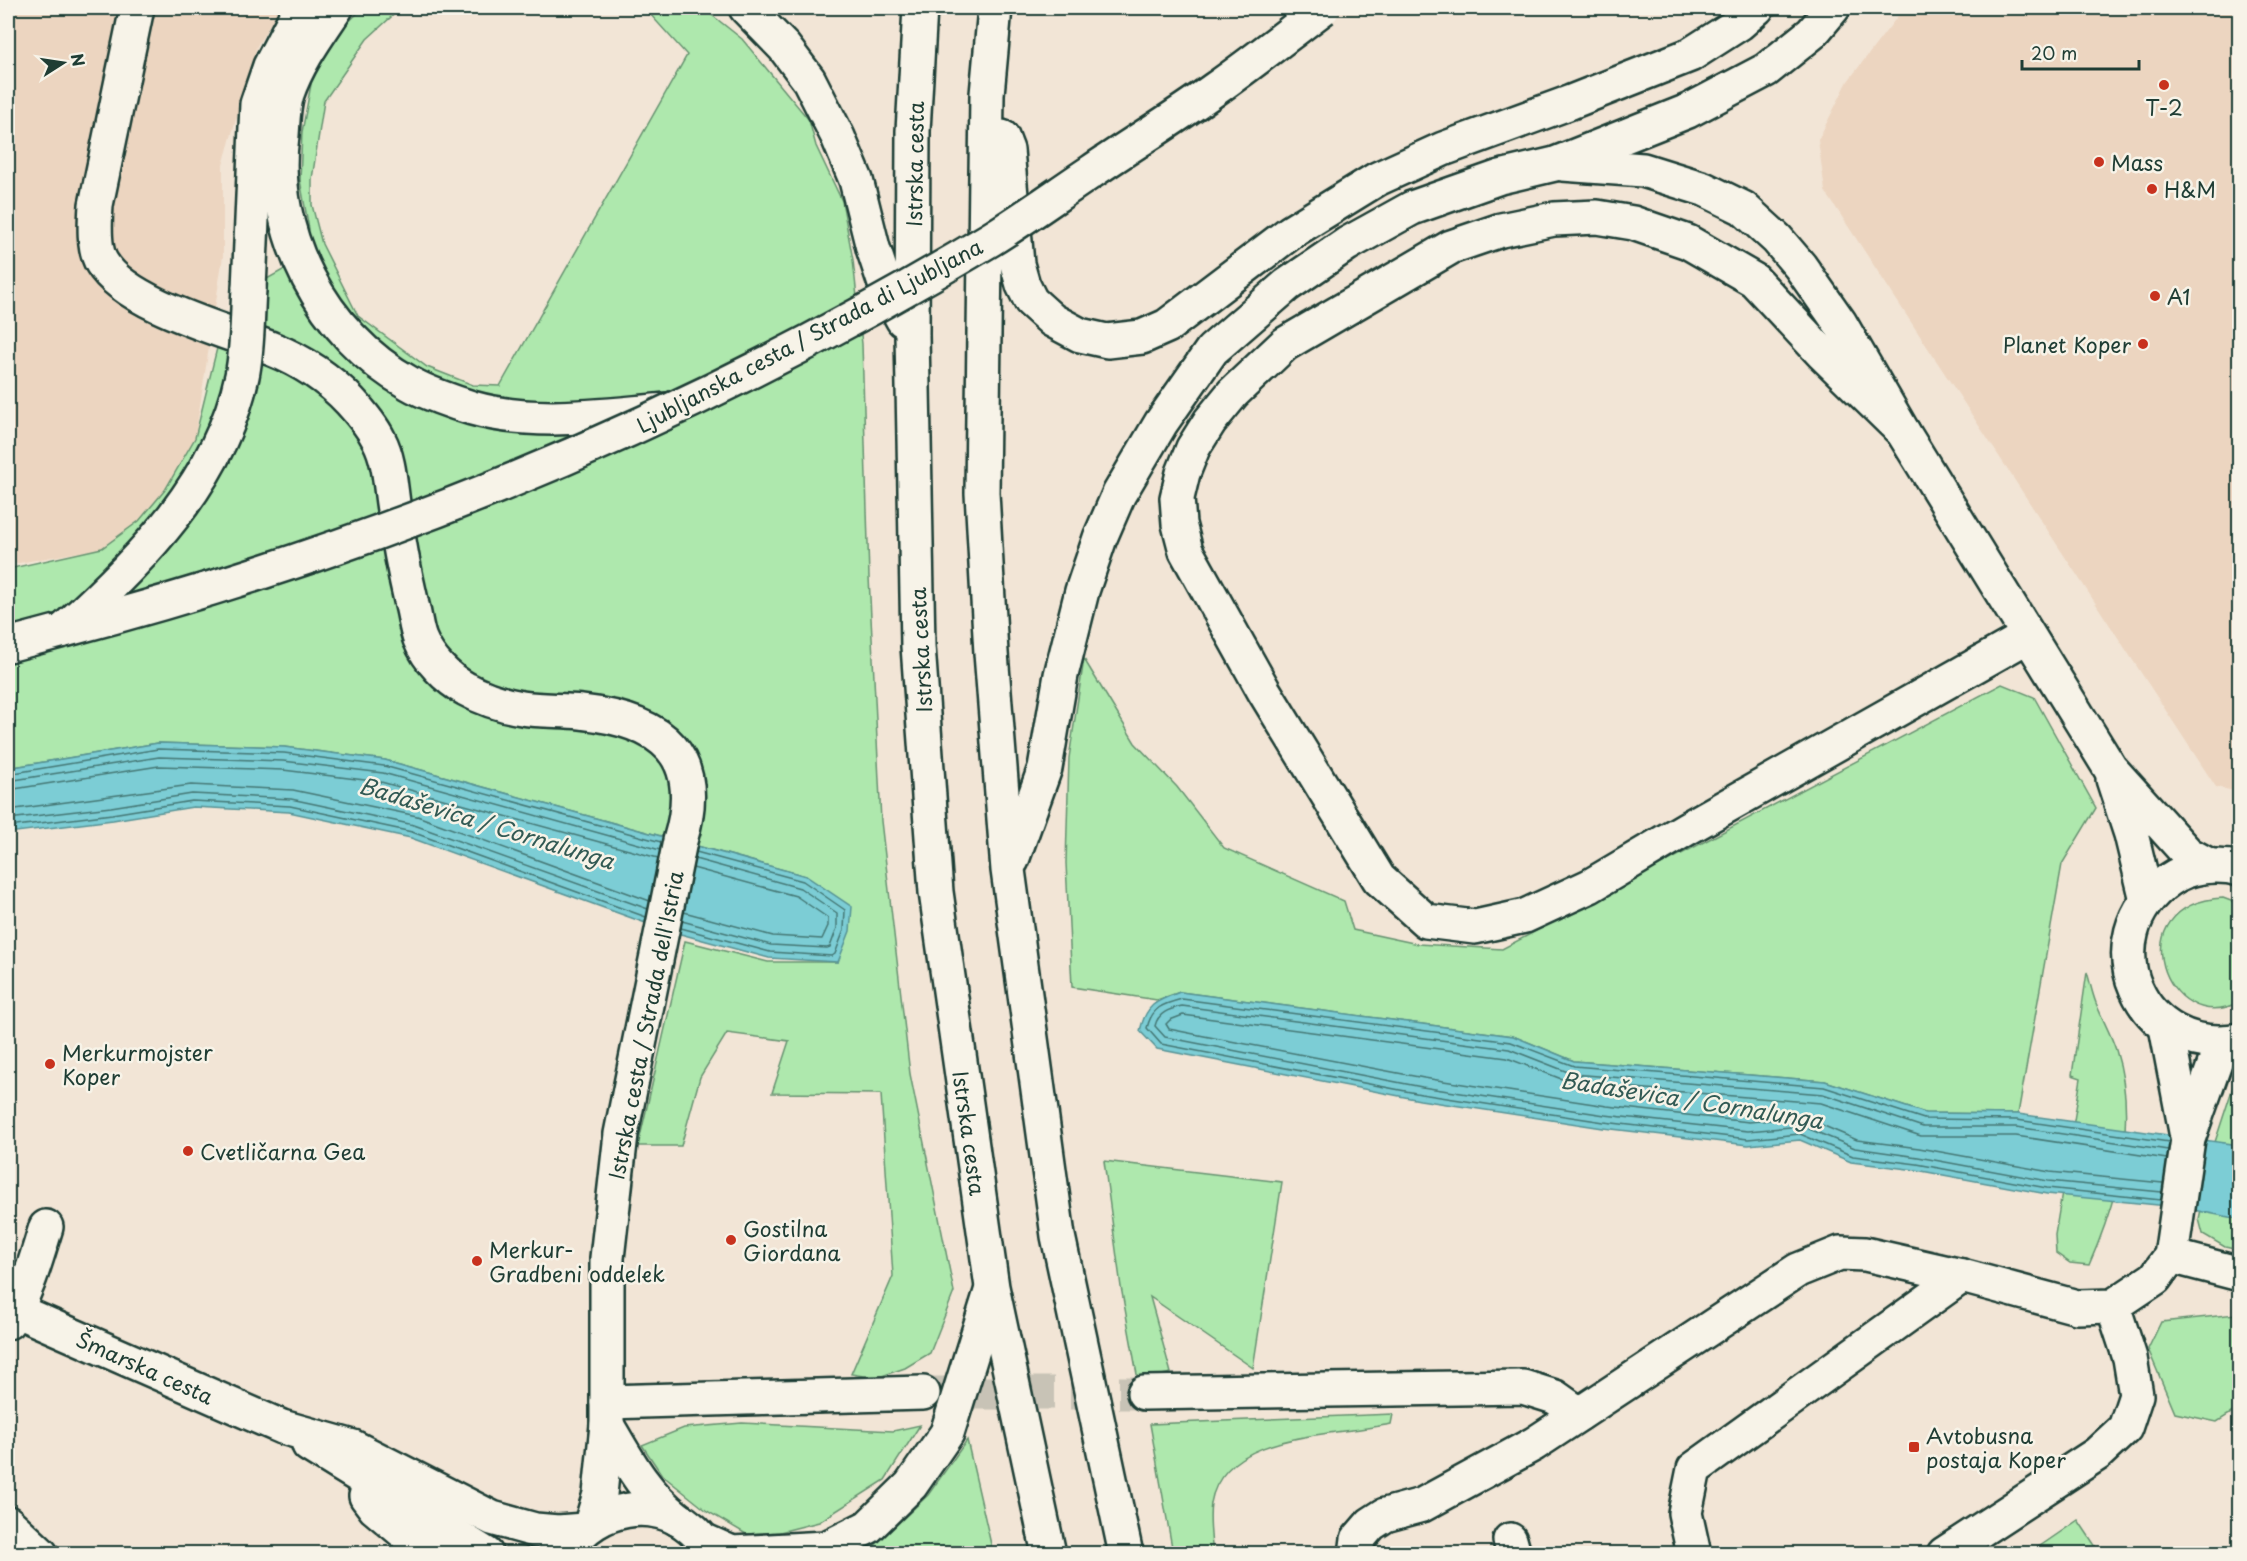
<svg xmlns="http://www.w3.org/2000/svg" width="2247" height="1561" viewBox="0 0 2247 1561" font-family="'Playpen Sans',sans-serif">
	<style>
		.built { fill: #ecd5c0 }
		.green { fill: #aee8ad; stroke: #669270; stroke-width: 1.5 }
		.water { fill: #7ccdd5; stroke: #579395; stroke-width: 1.5 }
		.lines { fill: none; stroke-linecap: round; stroke-linejoin: round }
		.shore { stroke: #447774; stroke-width: 1.5 }
		.minor-tunnel { stroke: #c8c3b6; stroke-width: 33; stroke-dasharray: 33 16; stroke-linecap: butt }
		.minor-casing { stroke: #1f3d34; stroke-width: 38 }
		.major-casing { stroke: #1f3d34; stroke-width: 38 }
		.highway-casing { stroke: #1f3d34; stroke-width: 38 }
		.minor { stroke: #f7f3e8; stroke-width: 33 }
		.major { stroke: #f7f3e8; stroke-width: 33 }
		.highway { stroke: #f7f3e8; stroke-width: 33 }
		.major-bridge-casing { stroke: #1f3d34; stroke-width: 38; stroke-linecap: butt }
		.highway-bridge-casing { stroke: #1f3d34; stroke-width: 38; stroke-linecap: butt }
		.major-bridge { stroke: #f7f3e8; stroke-width: 33 }
		.highway-bridge { stroke: #f7f3e8; stroke-width: 33 }
		.poi-dot { fill: #c8321e; stroke: #f7f3e8; stroke-width: 2 }
		.labels { text-anchor: middle; dominant-baseline: central; stroke-width: 5; stroke-linejoin: round; paint-order: stroke }
		.poi-label { font-size: 21px; fill: #1f3d34; stroke: #f7f3e8; text-anchor: start }
		.street-label { font-size: 21px; fill: #1f3d34; stroke: #f7f3e8 }
		.water-label { font-size: 22px; font-style: italic; fill: #325a54; stroke: #f7f3e8 }
	</style>
	<rect width="100%" height="100%" fill="#f2e5d6"/>
	<filter id="ink" filterUnits="userSpaceOnUse"><feTurbulence type="fractalNoise" baseFrequency=".0167" numOctaves="2"/><feDisplacementMap in="SourceGraphic" scale="12" xChannelSelector="R" yChannelSelector="G"/><feConvolveMatrix kernelMatrix="1 2 1 2 8 2 1 2 1" color-interpolation-filters="sRGB"/></filter>
	<g filter="url(#ink)">
		<!-- built -->
		<g class="built">
			<path d="M8 8H280L257 46 223 165V256L195 438 165 490 139 521 102 548 8 565Z"/>
			<path d="M1904 8H2239V792L2216 787 1825 191 1818 140 1848 81Z"/>
		</g>
		<!-- green -->
		<g class="green">
			<path d="M363 8H401L367 39 324 101 312 179V205L322 244 358 316 427 367 473 385 500 386 687 55 650 14 638 8H703L742 39 809 120 816 146 842 201 853 260 862 344 869 577 881 821 910 1074 954 1292 930 1353 905 1368 876 1378 851 1374 893 1276 881 1094 772 1093 789 1041 727 1033 700 1077 681 1146H638L685 941 768 962H838L806 876 385 760 284 747 158 743 8 768V569L102 548 139 521 165 490 195 438 218 344 249 289 299 261 309 229 300 180 302 132 312 79 336 34Z"/>
			<path d="M1084 659 1135 743 1177 787 1224 848 1344 901 1353 930 1418 944 1502 949 2002 684 2034 697 2096 808 2062 864 2018 1114 1925 1113 1825 1081 1574 1061 1513 1036 1180 992 1157 1000 1072 987 1066 863 1069 758Z"/>
			<path d="M2223 898 2239 904V1002C2167 1040 2116 904 2223 898Z"/>
			<path d="M2087 972C2090 982 2092 993 2096 1003 2102 1019 2111 1034 2116 1050 2139 1122 2118 1199 2089 1265L2070 1263 2056 1253 2055 1235 2081 1078 2072 1075Z"/>
			<path d="M2239 1083V1250L2225 1247 2203 1234 2199 1219 2215 1142 2233 1087Z"/>
			<path d="M1104 1161 1282 1182 1253 1368 1150 1297 1171 1373 1138 1380 1121 1287Z"/>
			<path d="M2236 1314 2240 1348 2239 1408 2217 1422 2175 1413 2148 1349 2161 1322Z"/>
			<path d="M1393 1414 1391 1424C1337 1436 1223 1431 1211 1503 1209 1516 1211 1540 1213 1553H1173L1150 1424Z"/>
			<path d="M742 1423 893 1431 920 1425 885 1480 819 1522 780 1532 746 1534 707 1511 662 1475 642 1445 684 1428Z"/>
			<path d="M967 1440 993 1553H867L928 1495Z"/>
			<path d="M2078 1520 2100 1553H2030Z"/>
		</g>
		<!-- water -->
		<g class="water">
			<path d="M158 743 284 747 385 760 806 876 852 907 850 931 838 962 769 958 662 929 411 838 289 812 193 807 113 820 8 833V768Z"/>
			<path d="M1180 992 1513 1036 1574 1061 1825 1081 1925 1113 2018 1114 2239 1145V1219L2178 1207 2047 1194 1916 1170 1851 1162 1800 1140 1748 1145 1603 1128 1420 1100 1157 1049 1140 1031C1146 1004 1156 1001 1180 992Z"/>
		</g>
		<g class="lines">
			<!-- shore -->
			<g class="shore">
				<path d="M8 774 158 749 284 753 384 766 661 842"/>
				<path d="M8 781 159 757 283 761 383 773 660 850"/>
				<path d="M8 790 159 766 283 770 381 782 658 858"/>
				<path d="M8 810 191 785 293 790 417 816 650 901"/>
				<path d="M8 819 111 807 192 794 291 799 414 825 648 909"/>
				<path d="M8 827 112 814 192 801 290 806 412 832 646 917"/>
				<path d="M684 912 773 936 822 939 828 926V918L796 896 693 868"/>
				<path d="M682 921 771 945 827 948 830 947 837 928V913L800 888 695 859"/>
				<path d="M681 928 770 952 832 956 835 954 844 930 845 910 803 881 696 852"/>
				<path d="M2163 1183 2050 1172 1919 1148 1857 1140 1803 1117 1749 1122 1607 1106 1424 1078 1204 1036 1169 1029 1166 1024 1170 1020 1183 1015 1507 1058 1572 1083 1821 1103 1921 1136H2016L2167 1159"/>
				<path d="M2162 1192 2048 1181 1918 1157 1855 1148 1802 1126 1748 1131 1605 1115 1422 1087 1165 1037 1155 1026C1158 1012 1171 1009 1182 1006L1509 1049 1573 1074 1823 1094 1923 1127H2017L2168 1150"/>
				<path d="M2161 1200 2047 1188 1917 1164 1853 1156 1800 1134 1748 1139 1604 1122 1421 1094 1161 1044 1147 1028C1152 1007 1163 1004 1182 999L1511 1042 1574 1066 1824 1087 1924 1119 2017 1120 2169 1142"/>
			</g>
			<!-- minor-tunnel -->
			<path class="minor-tunnel" d="M923 1393H1144"/>
			<!-- minor casing -->
			<g class="minor-casing">
				<g id="minor">
					<path d="M137 8 96 205C95 221 93 249 102 263 127 305 228 331 272 349 302 361 328 378 350 401 361 413 372 426 379 440 389 459 390 482 393 503 398 538 404 571 412 605 415 616 416 629 420 639 428 659 447 679 466 689 482 698 504 705 522 708 542 711 562 710 581 712 663 721 706 755 680 841L621 1134 607 1258V1425L600 1494 591 1524"/>
					<path d="M2028 636 1686 829 1590 886 1525 916 1475 927 1426 921 1379 879 1264 691 1186 551 1179 524 1177 498 1183 473 1193 448 1210 421 1233 393 1285 344 1451 247 1501 230 1554 219 1597 217 1633 223 1688 242 1754 280 1823 354 1903 432 2110 768 2188 854 2210 866"/>
					<path d="M2113 779 2131 834 2147 900"/>
					<path d="M2240 869C2216 863 2189 866 2169 880 2087 938 2140 1059 2240 1040"/>
					<path d="M2166 1027 2187 1137"/>
					<path d="M2171 1256 2240 1274"/>
					<path d="M8 1322C27 1294 36 1259 46 1227"/>
					<path d="M1144 1393 1523 1387 1555 1397 1579 1414"/>
					<path d="M607 1402 923 1393"/>
					<path d="M607 1425C628 1461 644 1492 678 1519"/>
					<path d="M8 1523 41 1554"/>
					<path d="M1510 1540 1514 1554"/>
					<path d="M1356 1554 1358 1539 1371 1524 1385 1515 1422 1505 1534 1444 1798 1270 1840 1253 1865 1254 1962 1276 2077 1307 2113 1306 2155 1278 2171 1256 2188 1139 2222 1043"/>
					<path d="M1694 1554 1685 1513 1694 1469 1962 1276"/>
					<path d="M1944 1554 2097 1454 2125 1428 2136 1395 2130 1358 2113 1306"/>
				</g>
			</g>
			<!-- major casing -->
			<g class="major-casing">
				<g id="major">
					<path d="M8 645 64 630"/>
					<path d="M8 1307 282 1427 353 1447 492 1518 535 1530 558 1532 584 1530"/>
					<path d="M309 1445 486 1554"/>
					<path d="M366 1496 375 1508 430 1554"/>
					<path d="M570 1547C596 1507 654 1496 691 1528 700 1535 706 1544 711 1554"/>
				</g>
			</g>
			<!-- highway casing -->
			<g class="highway-casing">
				<g id="highway">
					<path d="M336 8C318 35 298 62 287 94 283 107 283 122 282 135 269 233 323 335 409 383 424 392 455 403 472 408 535 426 603 415 667 410"/>
					<path d="M746 8 784 47 809 80 838 137 856 180 873 248 888 293 903 320"/>
					<path d="M920 8 913 131 912 335 918 646 936 892 992 1287 1049 1554"/>
					<path d="M995 8 987 94 982 493 991 653 1008 870 1058 1236 1126 1554"/>
					<path d="M1002 137 1007 150 1017 264 1023 285 1031 301 1052 320 1080 335 1107 341 1142 337 1167 326 1291 232 1377 179 1443 149 1571 102 1690 55 1740 23 1757 8"/>
					<path d="M1563 164 1643 170 1704 189 1743 208 1777 239 1800 266 1840 323 1903 432"/>
					<path d="M249 289 257 104 270 66 295 18 304 8"/>
					<path d="M1012 860 1045 768 1061 675 1082 591 1100 538 1119 494 1161 423 1212 350 1287 285 1347 244 1412 208 1500 177 1555 164 1688 111 1766 70 1812 33 1833 8"/>
					<path d="M703 1540 732 1553 826 1548 868 1527 911 1485 947 1433 991 1292"/>
				</g>
			</g>
			<!-- minor -->
			<use href="#minor" class="minor"/>
			<!-- major -->
			<use href="#major" class="major"/>
			<!-- highway -->
			<use href="#highway" class="highway"/>
			<!-- major-bridge casing -->
			<g class="major-bridge-casing">
				<path id="major-bridge" d="M64 630C390 545 702 413 991 239 1025 218 1058 194 1091 172 1132 144 1175 118 1215 89 1252 63 1287 35 1323 8"/>
			</g>
			<!-- highway-bridge casing -->
			<g class="highway-bridge-casing">
				<path id="highway-bridge" d="M64 630C140 561 220 481 242 376 248 348 247 318 249 289"/>
			</g>
			<!-- major-bridge -->
			<use href="#major-bridge" class="major-bridge"/>
			<!-- highway-bridge -->
			<use href="#highway-bridge" class="highway-bridge"/>
		</g>
	</g>
	<!-- markers -->
	<g class="poi-dot">
		<circle cx="2164" cy="85" r="6"/>
		<circle cx="2099" cy="162" r="6"/>
		<circle cx="2152" cy="189" r="6"/>
		<circle cx="2155" cy="296" r="6"/>
		<circle cx="2143" cy="344" r="6"/>
		<circle cx="50" cy="1064" r="6"/>
		<circle cx="188" cy="1151" r="6"/>
		<circle cx="731" cy="1240" r="6"/>
		<circle cx="477" cy="1261" r="6"/>
		<rect x="1908" y="1441" width="12" height="12" rx="3"/>
	</g>
	<g class="labels">
		<!-- poi labels -->
		<g class="poi-label">
			<text x="2164" y="107" text-anchor="middle">T-2</text>
			<text x="2111" y="162">Mass</text>
			<text x="2164" y="189">H&amp;M</text>
			<text x="2167" y="296">A1</text>
			<text x="2131" y="344" text-anchor="end">Planet Koper</text>
			<text x="62" y="1052">Merkurmojster<tspan x="62" dy="24">Koper</tspan></text>
			<text x="200" y="1151">Cvetličarna Gea</text>
			<text x="743" y="1228">Gostilna<tspan x="743" dy="24">Giordana</tspan></text>
			<text x="489" y="1249">Merkur-<tspan x="489" dy="24">Gradbeni oddelek</tspan></text>
			<text x="1926" y="1435">Avtobusna<tspan x="1926" dy="24">postaja Koper</tspan></text>
		</g>
		<!-- street labels -->
		<g class="street-label">
			<text transform="translate(914 164) rotate(-89)">Istrska cesta</text>
			<text transform="translate(809 335) rotate(-28)">Ljubljanska cesta / Strada di Ljubljana</text>
			<text transform="translate(920 650) rotate(-93)">Istrska cesta</text>
			<text transform="translate(645 1025) rotate(-79)">Istrska cesta / Strada dell'Istria</text>
			<text transform="translate(970 1133) rotate(82)">Istrska cesta</text>
			<text transform="translate(145 1367) rotate(24)">Šmarska cesta</text>
		</g>
		<!-- water labels -->
		<g class="water-label">
			<text transform="translate(487 822) rotate(17)">Badaševica / Cornalunga</text>
			<text transform="translate(1692 1099) rotate(9)">Badaševica / Cornalunga</text>
		</g>
	</g>
	<!-- margin -->
	<rect width="2247" height="1561" fill="none" stroke="#f7f3e8" stroke-width="30"/>
	<rect x="15" y="15" width="2217" height="1531" fill="none" stroke="#1f3d34" stroke-width="2" filter="url(#ink)"/>
	<!-- north arrow -->
	<g transform="translate(63 63) rotate(78)" stroke="#f7f3e8" stroke-width="4.5" paint-order="stroke">
	<path d="M0-4.5L10 22L0 15L-10 22Z" fill="#1f3d34"/>
	<text y="-9" font-size="16" font-weight="bold" text-anchor="middle" fill="#1f3d34">N</text>
	</g>
	<!-- scale -->
	<path d="M2022 60v9h117v-9" fill="none" stroke="#1f3d34" stroke-width="3"/>
	<text x="2031" y="60" font-size="18" fill="#1f3d34" stroke="#f7f3e8" stroke-width="4.5" paint-order="stroke">20 m</text>
</svg>
